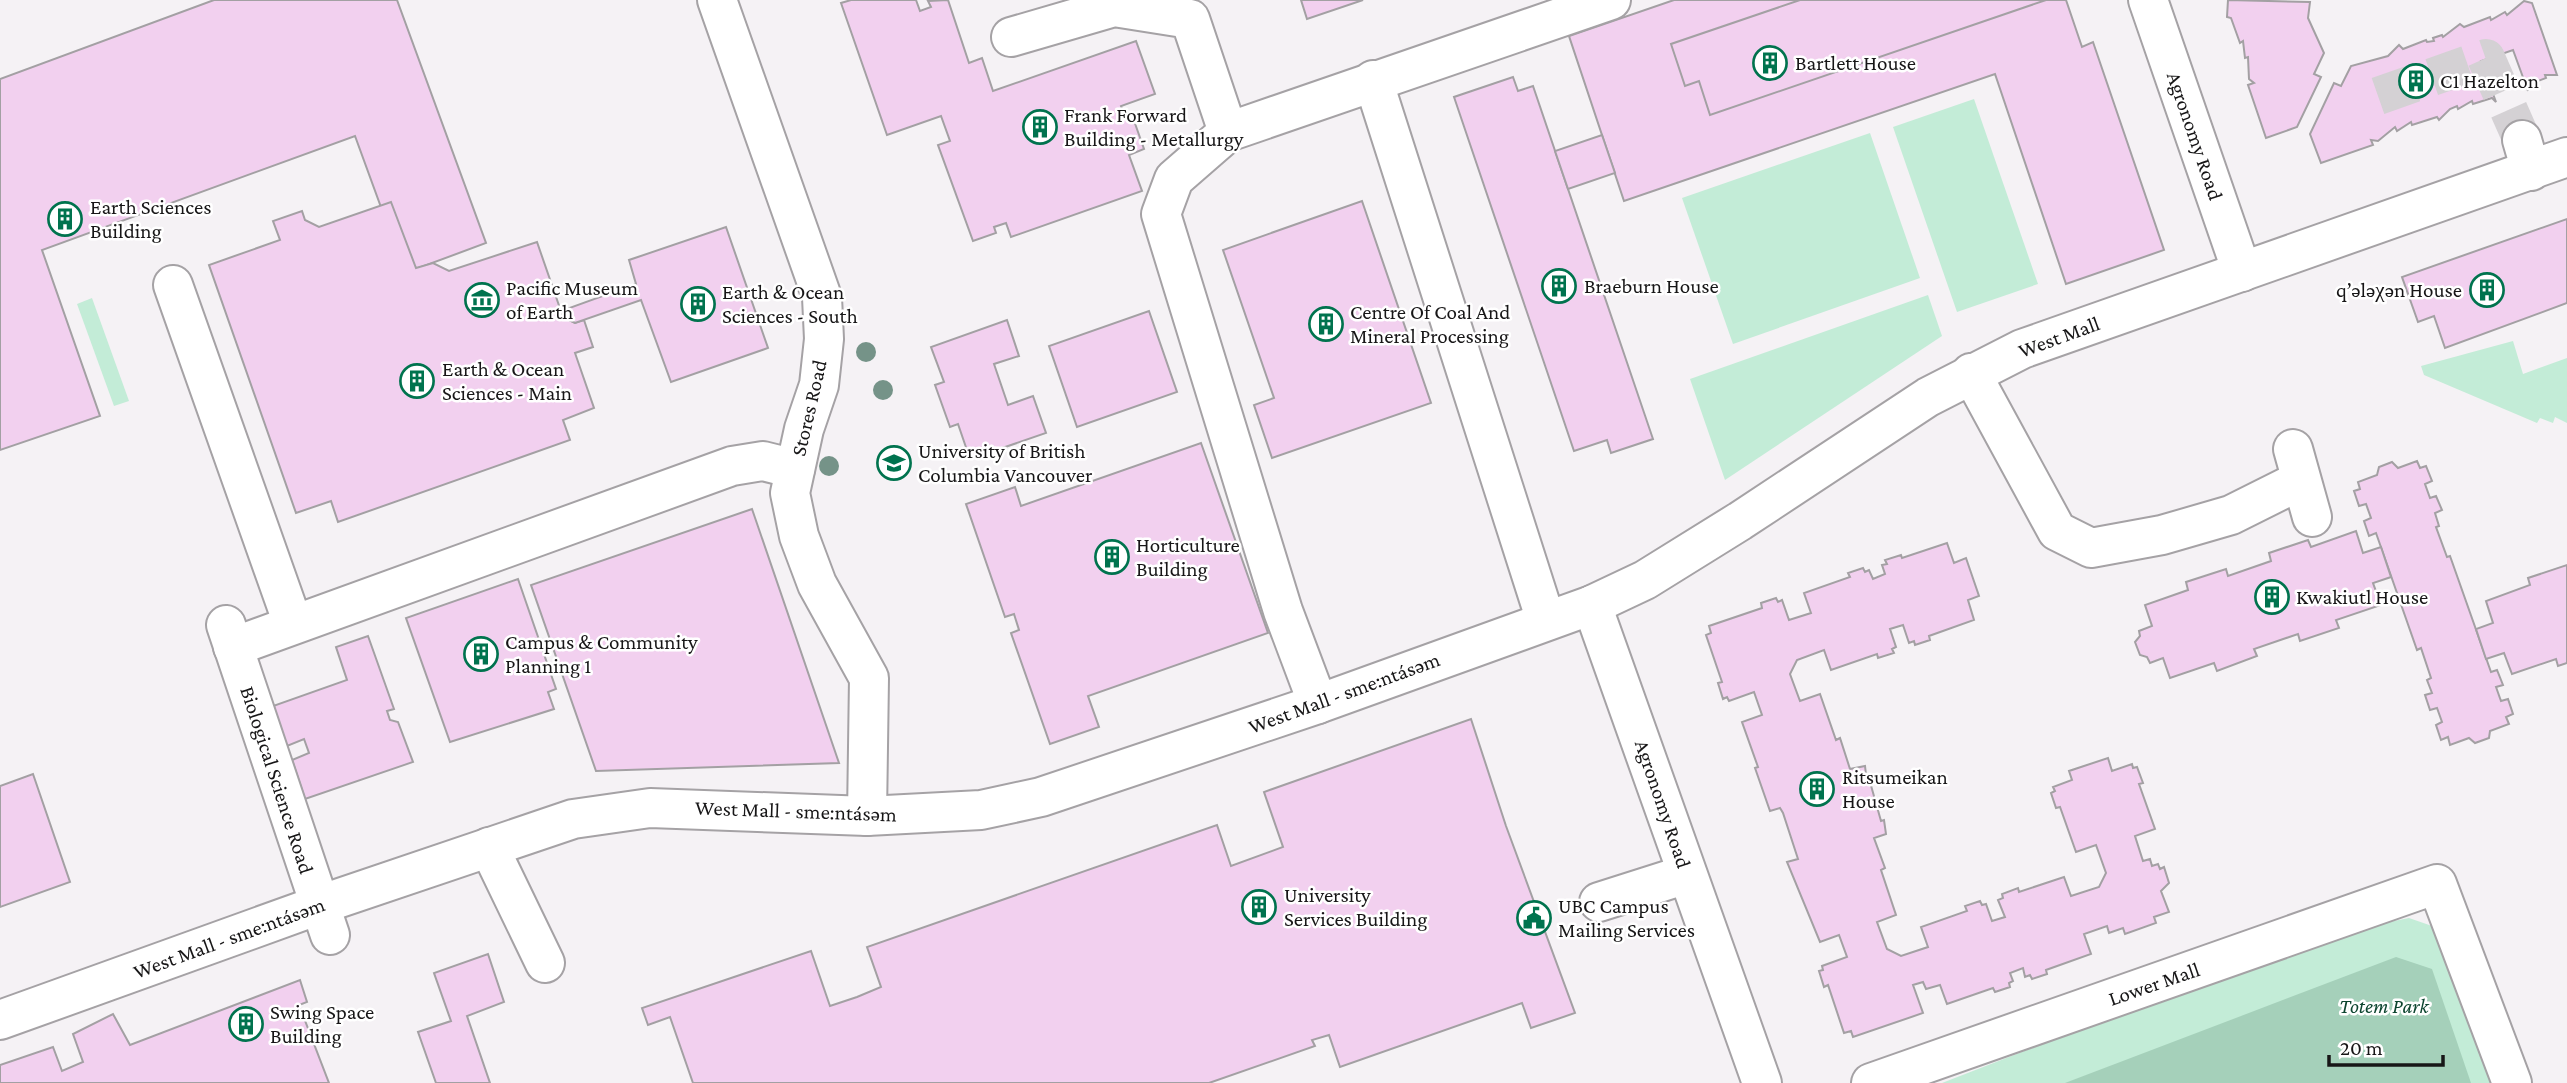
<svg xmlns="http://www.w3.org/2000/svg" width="2567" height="1083" viewBox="0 0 2567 1083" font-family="'Crimson Pro',serif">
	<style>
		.green { fill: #c3ecd7 }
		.forest { fill: #a5d0ba }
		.building { fill: #f2d0ef; stroke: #a3a0a3; stroke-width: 2 }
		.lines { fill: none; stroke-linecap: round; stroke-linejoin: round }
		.minor-tunnel { stroke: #d4d1d4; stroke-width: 38; stroke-dasharray: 38 19; stroke-linecap: butt }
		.minor-casing { stroke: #a5a2a5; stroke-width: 42 }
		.minor { stroke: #fff; stroke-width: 38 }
		.tree { fill: #759388 }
		.labels { text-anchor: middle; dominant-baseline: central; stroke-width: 5; stroke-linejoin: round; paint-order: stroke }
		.poi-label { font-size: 21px; fill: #171617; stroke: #fff; text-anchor: start }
		.street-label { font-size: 21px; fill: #171617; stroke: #fff }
		.park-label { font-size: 21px; font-style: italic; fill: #0c452f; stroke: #fff }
	</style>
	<rect width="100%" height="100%" fill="#f5f2f5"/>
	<!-- green -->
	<g class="green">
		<path d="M1974 99 2038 284 1957 312 1893 127Z"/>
		<path d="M1870 133 1920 278 1733 344 1682 198Z"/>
		<path d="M1928 295 1942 336 1725 480 1690 379Z"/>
		<path d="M92 298 129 401 114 406 77 304Z"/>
		<path d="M2513 341 2523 374 2567 358V423L2555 417 2553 423 2540 418 2537 423 2424 375 2421 366Z"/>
		<path d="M2409 918 2432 926 2444 941 2493 1083H1942L2053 1040 2389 922Z"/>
	</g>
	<!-- forest -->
	<path class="forest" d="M2396 957 2432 969 2471 1083H2065Z"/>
	<!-- building -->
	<g class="building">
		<path d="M214 0H397L486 243 405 273 355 136 42 250 100 416 0 450V79Z"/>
		<path d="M851 0H916L920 11 931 7 928 1 948 0 969 63 982 58 993 91 1136 41 1155 94 1121 106 1125 118 1132 115 1144 149 1129 155 1142 191 1011 237 1006 223 994 227 996 233 973 241 938 145 950 141 941 116 887 135 841 3Z"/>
		<path d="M1301 0H1363L1307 19Z"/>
		<path d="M1674 0H2066L2082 47 2093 42 2164 250 2066 284 1995 74 1624 201 1569 36Z"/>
		<path d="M1800 0H2046L1710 115 1699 81 1685 86 1671 44Z"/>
		<path d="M2228 0 2310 2 2308 18 2324 53 2314 74 2321 77 2297 127 2266 138 2248 85 2254 83 2249 79 2248 57 2245 58 2243 41 2240 43 2231 18 2227 17Z"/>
		<path d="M2524 1 2532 3 2557 75H2545L2546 78 2527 85 2528 91 2513 50 2481 61 2496 102 2492 98 2473 104 2472 101 2458 109 2457 106 2450 109 2439 120 2437 117 2412 125 2411 122 2397 131 2395 127 2378 141 2371 140 2373 145 2321 163 2310 134 2334 83 2341 86 2351 66 2388 56 2399 45 2403 49 2426 40 2427 42 2434 41 2433 38 2442 35 2443 37 2460 24 2464 27 2490 17 2491 20 2505 12 2507 15Z"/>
		<path d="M1513 77 1518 91 1533 86 1653 439 1611 453 1607 440 1574 451 1454 97Z"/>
		<path d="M1602 135 1615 173 1568 189 1555 151Z"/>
		<path d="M1362 201 1431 403 1272 458 1254 405 1274 398 1223 250Z"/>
		<path d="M391 202 416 268 433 263 449 271 537 242 563 317 575 323 584 320 593 347 575 353 594 408 563 420 570 440 338 522 331 501 296 513 209 265 280 240 273 221 302 211 305 220 319 227Z"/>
		<path d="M2567 219V303L2445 348 2434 316 2418 322 2402 277Z"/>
		<path d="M726 227 768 348 671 382 641 300 575 323 563 317 561 311 636 284 629 260Z"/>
		<path d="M1149 311 1177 392 1077 427 1049 346Z"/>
		<path d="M1007 320 1019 356 994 364 1008 405 1033 396 1046 433 970 459 958 424 950 427 935 385 944 382 931 347Z"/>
		<path d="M1201 443 1268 633 1088 696 1099 727 1050 744 1011 633 1019 630 1014 614 1005 617 966 504 1015 487 1021 506Z"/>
		<path d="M2417 461 2420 468 2426 466 2432 481 2425 484 2430 498 2436 496 2442 510 2435 513 2439 526 2436 527 2447 557 2450 556 2491 672 2497 670 2503 685 2496 687 2501 701 2508 699 2513 714 2506 717 2509 724 2490 731 2489 738 2475 743 2469 738 2450 745 2448 737 2441 740 2436 725 2442 722 2437 708 2430 710 2425 695 2432 693 2427 680 2431 678 2421 648 2417 650 2376 533 2369 536 2364 521 2371 518 2366 504 2359 506 2354 491 2360 489 2358 482 2377 475 2379 467 2392 462 2398 468Z"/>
		<path d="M752 509 839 763 596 771 531 585Z"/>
		<path d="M2356 531 2363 553 2381 547 2391 577 2373 583 2381 605 2336 620 2339 628 2300 641 2298 634 2254 649 2257 656 2217 671 2214 663 2170 678 2163 658 2150 663 2147 657 2140 655 2135 642 2140 636 2139 631 2152 626 2145 605 2188 590 2186 582 2226 569 2228 576 2271 561 2269 553 2308 540 2311 547Z"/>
		<path d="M1947 543 1954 563 1966 558 1979 596 1968 600 1974 620 1929 636 1930 640 1915 645 1914 641 1909 643 1903 625 1890 629 1896 647 1892 649 1894 653 1878 658 1877 654 1831 670 1824 650 1797 660 1790 674 1800 701 1820 694 1836 740 1840 738 1850 769 1865 766 1867 783 1870 782 1881 821 1884 820 1886 834 1874 838 1885 868 1881 870 1896 915 1877 922 1887 949 1901 956 1928 947 1921 927 1967 911 1965 906 1980 901 1982 905 1986 904 1992 921 2005 917 1998 900 2003 898 2002 894 2018 888 2019 892 2064 877 2071 896 2099 887 2106 873 2096 845 2076 852 2060 807 2056 808 2051 793 2055 791 2053 787 2072 780 2069 771 2108 758 2112 771 2132 764 2133 768 2137 767 2143 783 2139 784 2155 829 2135 836 2143 861 2150 859 2152 866 2158 864 2160 869 2164 867 2169 883 2161 891 2169 912 2154 917 2156 923 2125 934 2123 928 2109 933 2107 926 2084 934 2091 954 2046 970 2047 974 2032 979 2030 975 2025 977 2023 968 2010 973 2013 981 2009 983 2010 987 1995 992 1993 988 1947 1004 1940 985 1926 989 1923 982 1913 985 1923 1013 1853 1037 1851 1031 1844 1033 1828 985 1824 987 1819 971 1823 970 1822 966 1847 957 1839 935 1820 942 1787 862 1798 859 1783 813 1780 808 1770 811 1755 768 1758 767 1742 722 1762 715 1754 692 1729 701 1727 697 1723 699 1718 683 1722 682 1706 635 1711 633 1709 626 1762 608 1761 603 1776 598 1778 602 1782 600 1789 620 1811 613 1804 593 1850 577 1848 573 1863 568 1865 572 1869 570 1873 579 1885 574 1882 565 1887 564 1885 560 1901 555 1902 558Z"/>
		<path d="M2567 565V663L2558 666 2556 659 2512 674 2504 653 2486 659 2476 629 2493 623 2486 601 2530 585 2528 578Z"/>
		<path d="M518 579 556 689 548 692 554 709 450 742 406 618Z"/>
		<path d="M368 636 394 709 387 711 390 720 398 722 413 762 305 799 292 760 309 753 304 739 287 746 273 706 347 680 336 647Z"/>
		<path d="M1471 719 1506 826 1575 1013 1531 1028 1522 1003 1340 1067 1329 1035 1312 1040 1315 1046 1209 1083H693L670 1017 648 1025 642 1008 811 951 830 1006 857 997 881 987 867 947 1217 825 1231 866 1283 847 1264 792Z"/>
		<path d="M33 774 70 882 0 907V786Z"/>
		<path d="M488 954 504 1002 467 1016 490 1083H436L418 1032 451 1021 434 973Z"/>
		<path d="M300 980 307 1002 299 1005 329 1083H0V1065L53 1047 62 1071 83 1062 73 1034 113 1014 130 1045Z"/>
	</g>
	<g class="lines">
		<!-- minor-tunnel -->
		<path class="minor-tunnel" d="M2378 96 2486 58 2522 140"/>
		<!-- minor casing -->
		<g class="minor-casing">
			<g id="minor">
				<path d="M717 0 822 297 824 339 819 385 804 429 790 493 799 536 817 584 869 678 867 816"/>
				<path d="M2148 0 2242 272"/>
				<path d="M1011 37 1114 7 1190 19 1228 132 1174 179 1161 214 1283 611 1318 704"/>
				<path d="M1373 80 1546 621"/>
				<path d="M1228 132 1611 0"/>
				<path d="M2522 140 2531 171"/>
				<path d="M173 285 293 624"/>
				<path d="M1971 373 2057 531 2091 548 2162 535 2231 515 2301 480"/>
				<path d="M2293 449 2312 517"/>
				<path d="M1592 605 1762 1083"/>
				<path d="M226 625 330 935"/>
				<path d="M233 647 732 466 763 461 795 469"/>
				<path d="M489 847 545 963"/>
				<path d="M1599 902 1687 874"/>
				<path d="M0 1020 319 905 573 819 650 808 867 816 981 810 1041 797 1318 704 1592 605 1645 580 1740 521 1928 397 2022 349 2567 157"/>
				<path d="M1871 1083 2437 884 2512 1083"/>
			</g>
		</g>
		<!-- minor -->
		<use href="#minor" class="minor"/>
	</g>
	<!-- trees -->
	<g class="tree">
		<circle cx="866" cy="352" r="10"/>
		<circle cx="883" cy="390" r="10"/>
		<circle cx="829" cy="466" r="10"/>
	</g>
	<!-- icons -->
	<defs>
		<g id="building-ring" transform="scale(1.75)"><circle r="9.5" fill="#fff" stroke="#00734e" stroke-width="1.5"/><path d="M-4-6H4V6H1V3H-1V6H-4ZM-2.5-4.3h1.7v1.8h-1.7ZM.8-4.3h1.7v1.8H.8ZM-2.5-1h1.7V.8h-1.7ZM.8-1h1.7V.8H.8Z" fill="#00734e"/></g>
		<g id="museum-ring" transform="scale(1.75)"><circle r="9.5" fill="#fff" stroke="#00734e" stroke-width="1.5"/><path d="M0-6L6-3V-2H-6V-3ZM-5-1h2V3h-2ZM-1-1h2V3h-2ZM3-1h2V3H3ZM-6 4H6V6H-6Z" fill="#00734e"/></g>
		<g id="university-ring" transform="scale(1.75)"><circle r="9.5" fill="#fff" stroke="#00734e" stroke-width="1.5"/><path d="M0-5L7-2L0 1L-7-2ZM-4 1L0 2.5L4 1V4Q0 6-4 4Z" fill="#00734e"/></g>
		<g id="civic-ring" transform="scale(1.75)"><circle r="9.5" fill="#fff" stroke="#00734e" stroke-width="1.5"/><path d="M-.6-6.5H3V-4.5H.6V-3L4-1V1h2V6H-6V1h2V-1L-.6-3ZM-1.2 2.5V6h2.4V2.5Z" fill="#00734e"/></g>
	</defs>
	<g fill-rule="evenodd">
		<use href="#building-ring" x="1770" y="63"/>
		<use href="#building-ring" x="2416" y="81"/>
		<use href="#building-ring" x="1040" y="127"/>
		<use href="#building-ring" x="65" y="219"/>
		<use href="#building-ring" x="1559" y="286"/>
		<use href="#building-ring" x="2487" y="290"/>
		<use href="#museum-ring" x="482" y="300"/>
		<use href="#building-ring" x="698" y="304"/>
		<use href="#building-ring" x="1326" y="324"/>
		<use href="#building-ring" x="417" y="381"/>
		<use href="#university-ring" x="894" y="463"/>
		<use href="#building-ring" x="1112" y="557"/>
		<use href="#building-ring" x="2272" y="597"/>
		<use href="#building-ring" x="481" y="654"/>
		<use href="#building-ring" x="1817" y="789"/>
		<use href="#building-ring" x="1259" y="907"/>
		<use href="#civic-ring" x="1534" y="918"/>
		<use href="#building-ring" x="246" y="1024"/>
	</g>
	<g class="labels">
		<!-- poi labels -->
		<g class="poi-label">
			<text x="1795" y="63">Bartlett House</text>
			<text x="2440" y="81">C1 Hazelton</text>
			<text x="1064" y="115">Frank Forward<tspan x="1064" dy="24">Building - Metallurgy</tspan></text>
			<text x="90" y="207">Earth Sciences<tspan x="90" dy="24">Building</tspan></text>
			<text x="1584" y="286">Braeburn House</text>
			<text x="506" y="288">Pacific Museum<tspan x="506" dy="24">of Earth</tspan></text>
			<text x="2462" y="290" text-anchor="end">q’ələχən House</text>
			<text x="722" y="292">Earth &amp; Ocean<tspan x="722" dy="24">Sciences - South</tspan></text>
			<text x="1350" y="312">Centre Of Coal And<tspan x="1350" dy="24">Mineral Processing</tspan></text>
			<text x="442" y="369">Earth &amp; Ocean<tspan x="442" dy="24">Sciences - Main</tspan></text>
			<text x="918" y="451">University of British<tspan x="918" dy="24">Columbia Vancouver</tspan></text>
			<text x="1136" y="545">Horticulture<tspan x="1136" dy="24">Building</tspan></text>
			<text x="2296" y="597">Kwakiutl House</text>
			<text x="505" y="642">Campus &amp; Community<tspan x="505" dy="24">Planning 1</tspan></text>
			<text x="1842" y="777">Ritsumeikan<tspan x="1842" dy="24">House</tspan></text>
			<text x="1284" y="895">University<tspan x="1284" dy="24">Services Building</tspan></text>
			<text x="1558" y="906">UBC Campus<tspan x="1558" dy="24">Mailing Services</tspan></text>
			<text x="270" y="1012">Swing Space<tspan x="270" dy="24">Building</tspan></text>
		</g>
		<!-- street labels -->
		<g class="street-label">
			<text transform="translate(2195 136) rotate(71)">Agronomy Road</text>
			<text transform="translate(2059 337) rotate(-20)">West Mall</text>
			<text transform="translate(809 408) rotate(-77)">Stores Road</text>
			<text transform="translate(1344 693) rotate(-20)">West Mall - sme:ntásəm</text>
			<text transform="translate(277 780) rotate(72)">Biological Science Road</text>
			<text transform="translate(1663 804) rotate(71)">Agronomy Road</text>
			<text transform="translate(796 811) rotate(2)">West Mall - sme:ntásəm</text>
			<text transform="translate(229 938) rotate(-20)">West Mall - sme:ntásəm</text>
			<text transform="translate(2154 984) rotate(-19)">Lower Mall</text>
		</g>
		<!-- park labels -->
		<g class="park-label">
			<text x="2384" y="1006">Totem Park</text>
		</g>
	</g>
	<!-- scale -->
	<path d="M2329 1055v10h114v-10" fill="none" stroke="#171617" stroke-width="3.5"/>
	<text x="2340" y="1055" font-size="21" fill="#171617" stroke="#ffffff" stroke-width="5" paint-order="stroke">20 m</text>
</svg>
